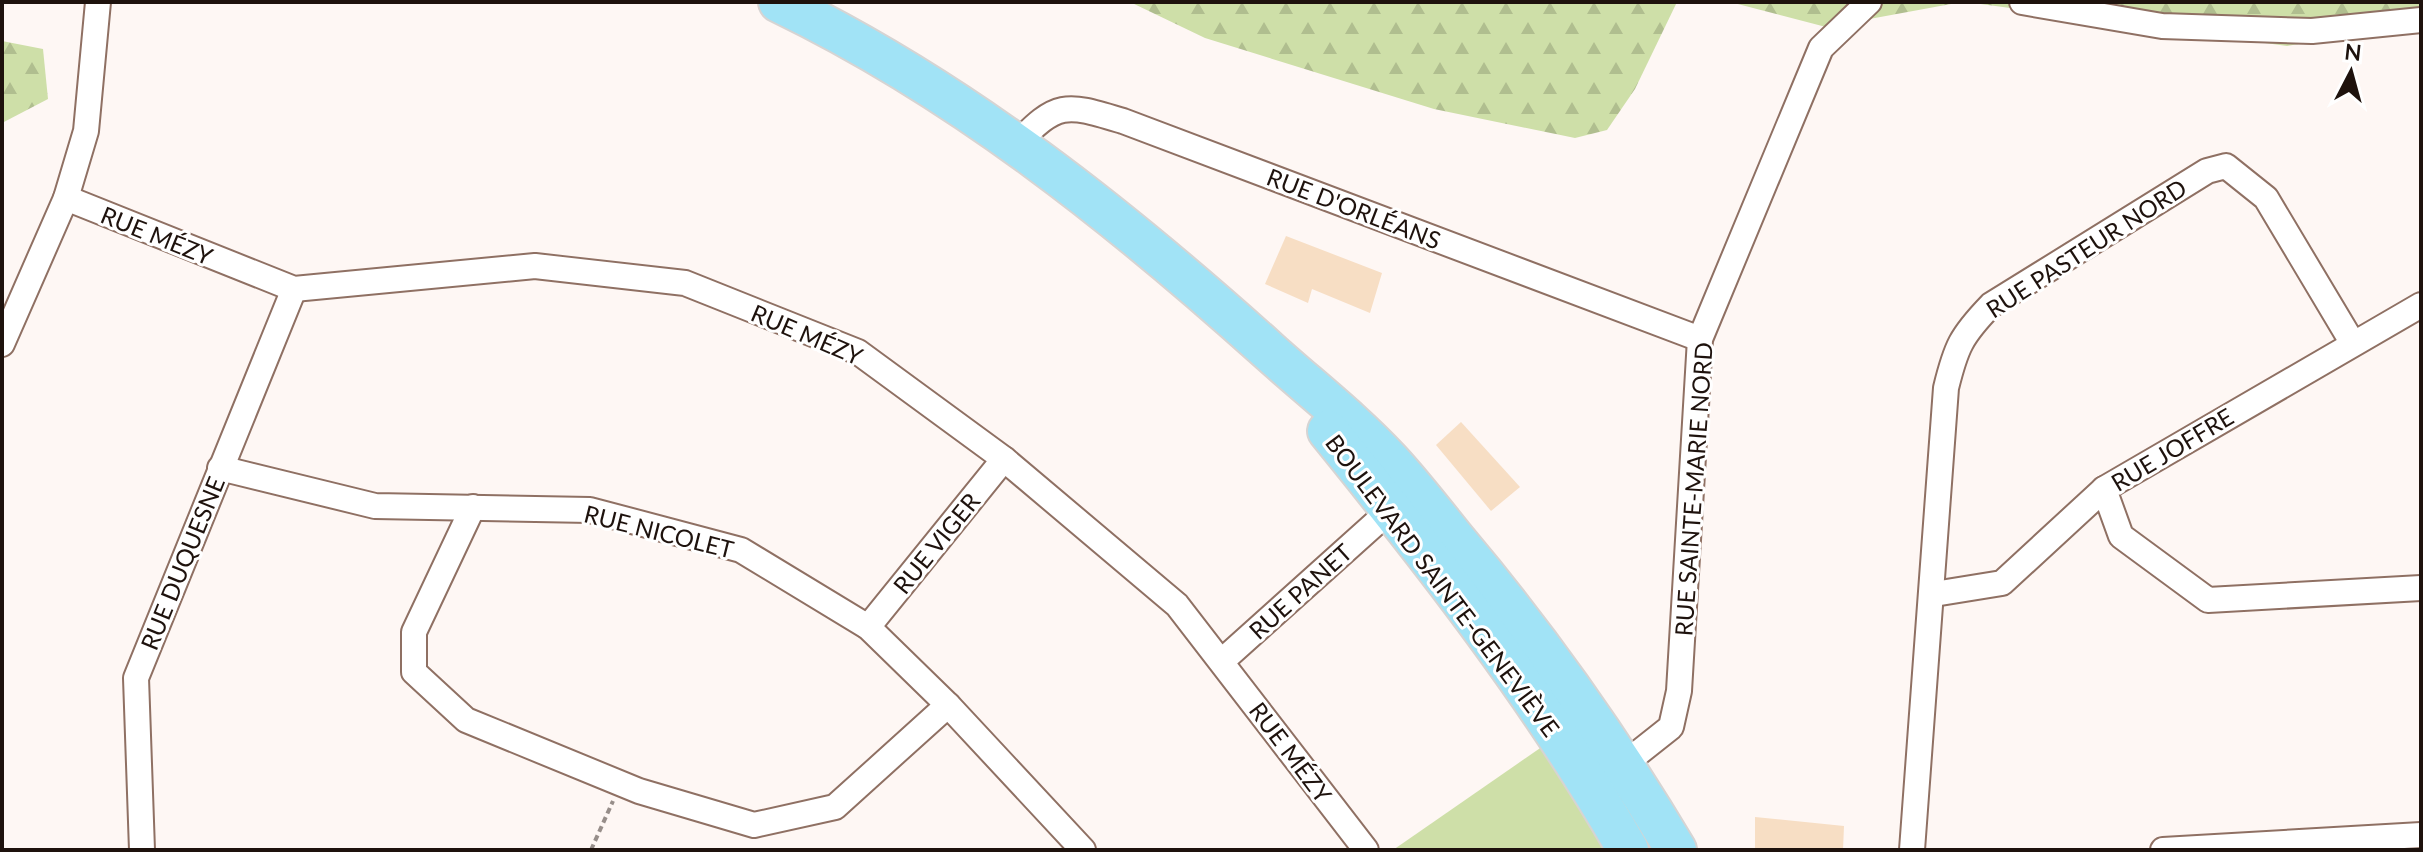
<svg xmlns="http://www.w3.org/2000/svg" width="2423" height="852" viewBox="0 0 2423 852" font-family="Lato,sans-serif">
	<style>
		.green { fill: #cedfa8 }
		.forest { fill: url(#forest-firs) }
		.building { fill: #f7dec4 }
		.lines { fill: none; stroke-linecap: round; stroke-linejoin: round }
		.street-casing { stroke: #8f7063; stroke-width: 28 }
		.primary-casing { stroke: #d6d4d3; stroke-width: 44 }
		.path { stroke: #978e8a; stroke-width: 4; stroke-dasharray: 6 4; stroke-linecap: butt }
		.street { stroke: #fff; stroke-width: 24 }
		.primary { stroke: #a1e3f6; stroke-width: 40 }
		.labels { text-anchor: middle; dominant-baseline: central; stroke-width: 6; stroke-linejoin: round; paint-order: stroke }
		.street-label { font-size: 24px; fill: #1e120d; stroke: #fff }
	</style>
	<defs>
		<pattern id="forest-firs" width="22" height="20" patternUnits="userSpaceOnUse" patternTransform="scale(2)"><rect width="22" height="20" fill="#cedfa8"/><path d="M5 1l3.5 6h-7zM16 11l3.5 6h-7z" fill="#b0be8f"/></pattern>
	</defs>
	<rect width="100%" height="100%" fill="#fef7f4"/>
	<!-- green -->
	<path class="green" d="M1546 744 1609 850H1393Z"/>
	<!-- forest -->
	<g class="forest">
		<path d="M1130 2H1677L1635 89 1607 130 1575 138 1434 109 1205 38Z"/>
		<path d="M1730 2H1962L1826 27Z"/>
		<path d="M1966 2H2421V23L2287 46Z"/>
		<path d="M2 41 43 49 48 99 2 123Z"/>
	</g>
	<!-- building -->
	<g class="building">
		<path d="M1286 236 1382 273 1370 313 1312 289 1308 303 1265 284Z"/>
		<path d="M1461 422 1520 487 1491 511 1436 445Z"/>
		<path d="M1755 817 1844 826 1843 850H1755Z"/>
	</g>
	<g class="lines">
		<!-- street casing -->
		<g class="street-casing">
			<g id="street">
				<path d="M2022 2 2162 26 2312 31 2421 20"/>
				<path d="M1016 145C1058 100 1066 104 1123 121L1700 339"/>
				<path d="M66 198 294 289 535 266 685 283 858 352 1004 459 1177 605 1366 850"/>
				<path d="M2 344 66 198 86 131 98 2"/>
				<path d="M220 468 375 506 590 510 741 550 868 627 948 705 1083 850"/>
				<path d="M2104 489 2121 536 2208 600 2421 588"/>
				<path d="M473 507 414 632V672L466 720 639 791 754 825 835 807 948 705"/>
				<path d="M1934 594 2002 583 2104 489 2421 305"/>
				<path d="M868 627 1004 459"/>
				<path d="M1222 661 1378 521"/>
				<path d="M1613 773 1671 727 1679 691 1700 339 1821 48 1869 2"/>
				<path d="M142 850 136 678 294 289"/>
				<path d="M1912 850 1946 388C1956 347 1961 336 1991 305L2207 171 2226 166 2266 198 2352 342"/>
				<path d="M2163 850 2421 835"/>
			</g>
		</g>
		<!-- primary casing -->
		<g class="primary-casing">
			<g id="primary">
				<path d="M779 2C961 90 1120 217 1269 351 1309 387 1353 421 1390 461 1414 487 1436 516 1458 543 1540 640 1611 741 1676 850"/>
				<path d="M1328 431C1436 564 1543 701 1628 850"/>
			</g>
		</g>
		<!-- path -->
		<path class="path" d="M591 850 613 801"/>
		<!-- street -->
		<use href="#street" class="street"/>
		<!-- primary -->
		<use href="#primary" class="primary"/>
	</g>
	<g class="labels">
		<!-- street labels -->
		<g class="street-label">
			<text transform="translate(1354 208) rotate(21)">RUE D'ORLÉANS</text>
			<text transform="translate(157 235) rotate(22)">RUE MÉZY</text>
			<text transform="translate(2086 248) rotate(-33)">RUE PASTEUR NORD</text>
			<text transform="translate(807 334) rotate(23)">RUE MÉZY</text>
			<text transform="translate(2172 449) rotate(-31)">RUE JOFFRE</text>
			<text transform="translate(1693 489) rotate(-86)">RUE SAINTE-MARIE NORD</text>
			<text transform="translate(659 531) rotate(14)">RUE NICOLET</text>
			<text transform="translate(936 543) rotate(-51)">RUE VIGER</text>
			<text transform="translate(182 563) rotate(-68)">RUE DUQUESNE</text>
			<text transform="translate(1443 585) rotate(53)">BOULEVARD SAINTE-GENEVIÈVE</text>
			<text transform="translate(1300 591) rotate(-42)">RUE PANET</text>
			<text transform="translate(1291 752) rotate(53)">RUE MÉZY</text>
		</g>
	</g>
	<!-- border -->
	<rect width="2423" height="852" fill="none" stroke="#1e120d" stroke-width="8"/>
	<!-- north arrow -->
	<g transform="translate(2351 72) rotate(6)" stroke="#ffffff" stroke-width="6" paint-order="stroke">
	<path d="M0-6L14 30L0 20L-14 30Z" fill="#1e120d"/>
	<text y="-12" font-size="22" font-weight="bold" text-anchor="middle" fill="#1e120d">N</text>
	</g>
</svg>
